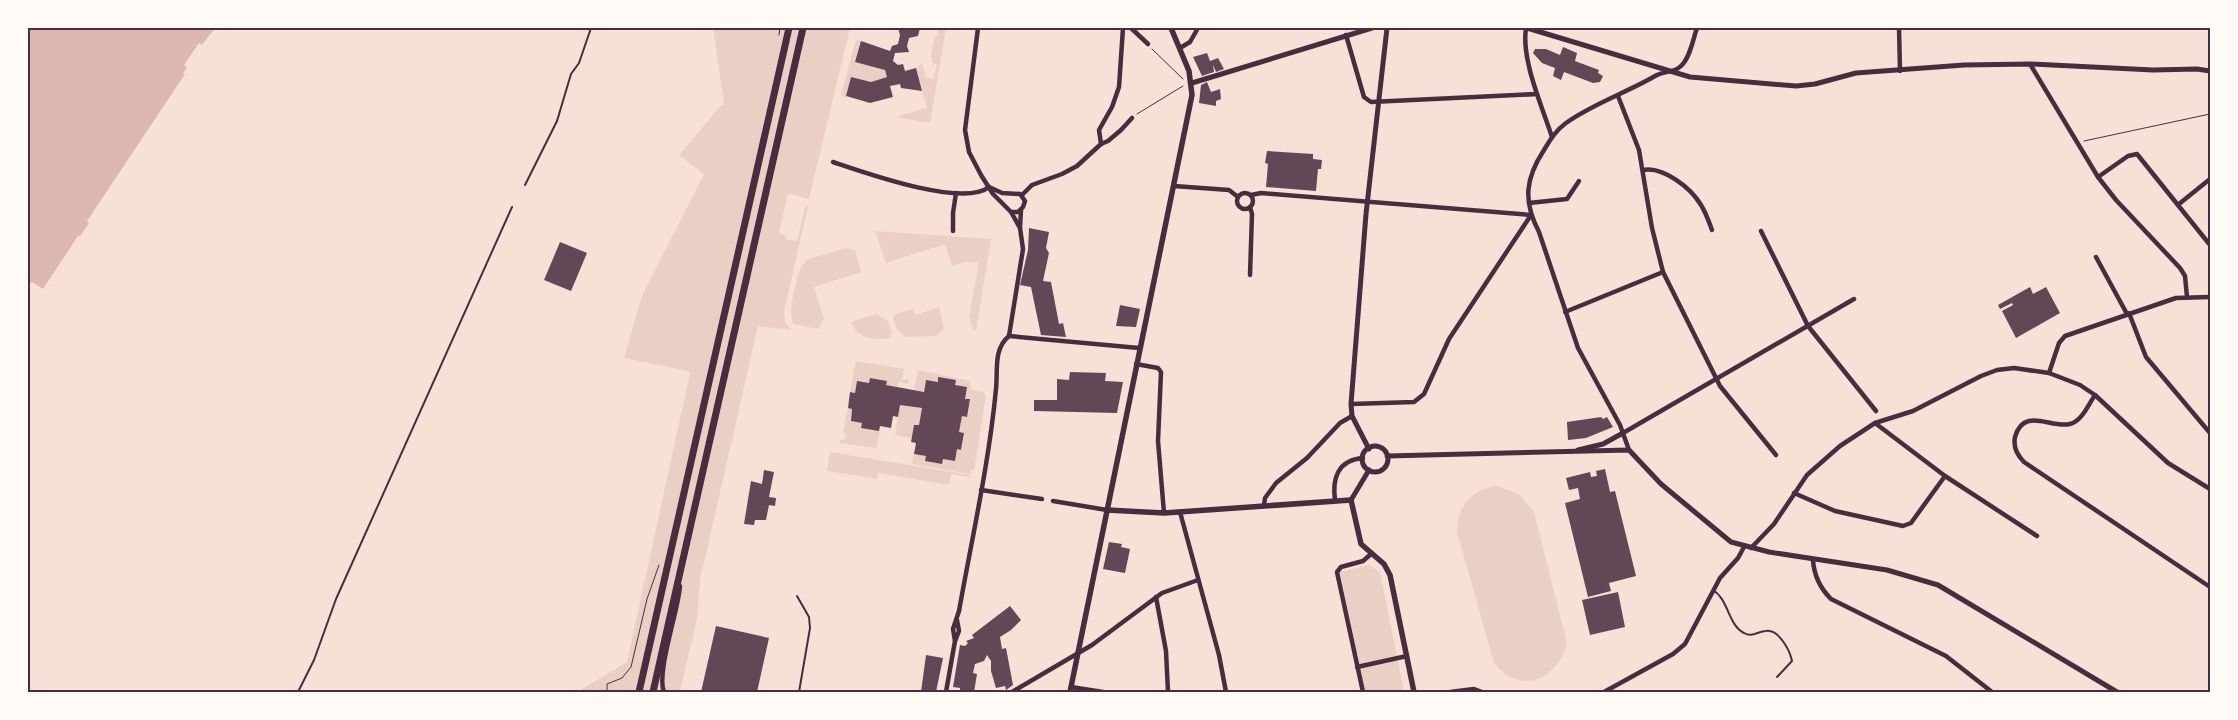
<svg xmlns="http://www.w3.org/2000/svg" width="2238" height="720" viewBox="0 0 2238 720" font-family="'Nunito Sans',sans-serif">
	<style>
		.green { fill: #ebcfc5 }
		.water { fill: #dcb8b0 }
		.building { fill: #644757 }
		.lines { fill: none; stroke-linecap: round; stroke-linejoin: round }
		.path { stroke: #4a2c40; stroke-width: 1 }
		.service { stroke: #4a2c40; stroke-width: 2 }
		.minor { stroke: #4a2c40; stroke-width: 4.5 }
		.tertiary { stroke: #4a2c40; stroke-width: 5 }
		.secondary { stroke: #4a2c40; stroke-width: 5.5 }
		.primary { stroke: #4a2c40; stroke-width: 7 }
		.neatline { fill: none; stroke: #4a2c40; stroke-width: 2 }
	</style>
	<rect width="100%" height="100%" fill="#f7e1d7"/>
	<!-- green -->
	<g class="green">
		<path d="M713 28H850L809 199 788 193 779 233 786 236 785 239 797 241 805 207H808L784 311 785 322 791 330 758 326 700 580 697 618 680 692H577L627 662 690 373 688 371 624 358 642 296 704 174 679 155 724 102Z"/>
		<path d="M928 28H946L930 123 896 117 927 108 916 68 922 63 926 77 933 79 937 65 933 63 931 55 935 37 939 35 937 28 929 30Z"/>
		<path d="M856 39 861 41 856 62 885 70 887 77 871 82 851 77 846 98 841 96Z"/>
		<path d="M875 231 991 239 976 330H973L969 317 979 263 965 262 952 266 945 244 886 263Z"/>
		<path d="M845 248 855 250 861 272 814 287 824 319 818 329 794 324C786 315 797 277 802 265L807 260Z"/>
		<path d="M939 307 944 329 936 336 905 337 898 330 893 319 895 314 913 309 915 315Z"/>
		<path d="M876 314 888 321 892 334 888 339C871 338 858 340 851 322Z"/>
		<path d="M856 361 904 369 902 380 909 379 908 384 899 382 897 387 886 385V381L870 378 869 383 855 393 850 392Z"/>
		<path d="M918 370 970 381 971 390 983 392 986 396 974 470H971L970 474 912 464 914 454 926 456 925 461 942 464 943 459 957 449 962 450 964 433 959 432 962 416 969 399H965L955 385 938 378V382L926 380 923 392 914 390Z"/>
		<path d="M900 405 922 408 919 425H914L912 438 895 435Z"/>
		<path d="M848 408 852 409 851 421 862 423V428L880 431 876 448 839 443 840 440H844L846 433 843 432Z"/>
		<path d="M830 452 970 475V477L951 474 949 485 878 473 877 479 827 471Z"/>
		<path d="M1498 486 1520 495 1534 512 1567 643C1558 680 1520 696 1494 663L1457 532C1457 506 1471 489 1498 486Z"/>
		<path d="M1369 565 1380 572 1404 692H1365L1340 572Z"/>
	</g>
	<!-- water -->
	<path class="water" d="M28 28H215L202 45 199 43 184 65 187 67 183 73 185 74 87 221 89 223 80 236H78L43 289 32 282 28 286Z"/>
	<!-- building -->
	<g class="building">
		<path d="M898 28H920L918 36 909 38 907 46 909 52 895 53 893 61 898 65 903 64 905 71 916 68 922 91 901 88 900 84 890 86 893 97 870 103 846 96 851 77 871 82 887 77 885 70 855 62 861 41 890 51 892 46 898 44 900 35Z"/>
		<path d="M1563 47 1577 53 1575 61 1599 70 1598 73 1603 76 1600 82 1593 83 1564 72 1561 80 1553 76 1555 68 1542 63 1533 53 1535 49H1546L1560 55Z"/>
		<path d="M1207 53 1210 61 1218 58 1224 69 1216 72 1213 65 1214 72 1202 76 1193 57Z"/>
		<path d="M1207 82 1211 92 1220 89 1221 99 1216 101V106L1199 103 1201 85Z"/>
		<path d="M1267 151 1313 154V159L1322 160 1321 169H1318L1316 191 1266 187 1268 164 1265 163Z"/>
		<path d="M1029 228 1049 232 1046 248 1049 253 1043 281 1051 282 1059 324 1063 323 1066 337 1041 335 1031 287 1020 285 1028 250Z"/>
		<path d="M560 242 587 253 571 291 544 280Z"/>
		<path d="M2030 287 2033 294 2046 287 2060 313 2016 338 2002 311 2013 305 2012 303 2000 309 1998 305Z"/>
		<path d="M1120 305 1140 309 1136 327 1116 326Z"/>
		<path d="M1070 372 1106 373 1105 381 1123 382 1117 413 1034 411V400H1057V379L1069 380Z"/>
		<path d="M938 377 956 380 955 385 967 387 965 399H970L967 417 962 416 959 432 964 433 961 450 957 449 955 461 943 459 942 464 925 461 926 456 914 454 916 443 911 442 914 425H919L922 408 900 405 898 417 893 416 891 428 880 426 879 431 861 428 862 423 851 421 852 409 848 408 850 392 855 393 857 381 869 383 870 378 887 381 886 385 924 392 926 380 938 382Z"/>
		<path d="M1601 417 1603 419 1607 417 1613 427 1586 438 1568 440 1567 422Z"/>
		<path d="M1605 469 1610 492 1615 491 1636 576 1609 583 1611 591 1588 597 1565 503 1580 499 1578 488 1569 490 1566 478 1590 472 1591 477 1597 476 1596 471Z"/>
		<path d="M764 470 774 472 769 497 776 498 775 506 769 505 766 520H755L754 525 744 524 751 481 762 484Z"/>
		<path d="M1109 542 1122 544 1121 547 1130 549 1125 573 1103 569Z"/>
		<path d="M1618 592 1625 627 1590 635 1582 600Z"/>
		<path d="M1010 606 1021 620 1011 630 1000 637 1002 649 1006 648 1013 685 1006 690 1005 686 996 688 991 671V661L987 655 984 661 975 664 973 673 977 674 974 692 960 691V688L953 687 960 645 965 646 968 643 966 641 974 638 972 635Z"/>
		<path d="M716 626 769 638 757 692H701Z"/>
		<path d="M926 655 943 658 936 692H921Z"/>
	</g>
	<g class="lines">
		<!-- path -->
		<g class="path">
			<path d="M779 35 780 28"/>
			<path d="M1152 49 1183 79"/>
			<path d="M1137 114 1183 86"/>
			<path d="M2084 141 2210 114"/>
			<path d="M607 692V684L622 678 631 667 647 599 659 565"/>
		</g>
		<!-- service -->
		<g class="service">
			<path d="M525 185 557 121 571 74 579 63 591 28"/>
			<path d="M1713 590C1729 600 1728 625 1744 633 1752 638 1758 631 1766 631 1779 629 1790 651 1792 661L1777 677"/>
			<path d="M797 596 809 617 810 628 799 692"/>
			<path d="M298 692 314 660 336 599 512 207"/>
		</g>
		<!-- minor -->
		<g class="minor">
			<path d="M978 28 965 130 969 152 981 175 993 194 1011 212H1018L1023 207 1025 201 1020 194 1002 193 989 187"/>
			<path d="M1131 28 1148 44"/>
			<path d="M1526 28C1521 60 1542 106 1552 137"/>
			<path d="M1899 28 1900 71"/>
			<path d="M1346 35 1364 97 1371 102 1537 94"/>
			<path d="M1180 48 1190 42 1198 28"/>
			<path d="M2030 64 2098 177 2116 200 2180 268 2185 276 2187 297"/>
			<path d="M1618 96 1639 150 1652 228 1663 272 1720 386 1776 455"/>
			<path d="M1101 144 1099 130 1112 107 1119 87 1123 28"/>
			<path d="M833 162C863 172 963 208 989 187"/>
			<path d="M1643 170C1663 166 1691 188 1701 205 1706 213 1709 222 1712 230"/>
			<path d="M2098 177 2128 156 2137 154 2210 245"/>
			<path d="M1174 186 1229 190 1238 197"/>
			<circle cx="1245" cy="201" r="8"/>
			<path d="M1022 195 1032 185 1062 174 1077 166 1101 144 1108 141 1121 130 1132 118"/>
			<path d="M1251 195 1261 193 1531 215 1449 339 1424 394 1414 402 1351 404"/>
			<path d="M1529 203 1567 199 1579 181"/>
			<path d="M2179 204 2210 179"/>
			<path d="M1011 212 1020 228"/>
			<path d="M953 231V213L956 193"/>
			<path d="M1761 231 1808 326 1876 411"/>
			<path d="M2096 257 2127 314"/>
			<path d="M1250 275 1252 214 1250 207"/>
			<path d="M1565 312 1663 272"/>
			<path d="M2129 313 2146 357 2210 433"/>
			<path d="M1009 336 1139 348"/>
			<path d="M1136 364 1158 368 1161 372 1158 441 1164 513"/>
			<path d="M2049 373 2059 343 2065 336 2176 298 2210 297"/>
			<path d="M2095 395C2088 405 2082 421 2070 424 2051 429 2024 406 2015 437 2013 447 2017 455 2024 462L2210 587"/>
			<path d="M1875 423 1945 476 2037 536"/>
			<path d="M1623 433 1854 299"/>
			<path d="M1629 450 1620 425 1578 348 1539 232C1523 201 1525 179 1544 150 1550 140 1556 130 1566 123 1592 104 1628 92 1657 75 1665 71 1674 73 1681 66 1690 58 1693 39 1697 28"/>
			<path d="M981 490 1042 499"/>
			<path d="M1794 493 1835 511 1903 526 1911 523 1945 476"/>
			<path d="M1335 500C1332 478 1338 460 1363 458"/>
			<path d="M1053 501 1107 510"/>
			<path d="M1264 505 1265 498 1276 483 1307 458 1340 423 1352 416"/>
			<path d="M1180 512 1219 655 1226 692"/>
			<path d="M1751 548 1774 524 1807 475 1840 446 1875 423 1913 411 1981 376 1997 370 2014 368 2049 373 2080 385 2095 395 2168 463 2210 489"/>
			<path d="M1813 560C1814 576 1820 588 1831 599L1946 656 1992 692"/>
			<path d="M1156 597 1166 651 1168 692"/>
			<path d="M955 641 953 629 959 611C972 538 989 463 996 389 998 371 993 349 1009 336L1023 249 1020 228 1021 210"/>
			<path d="M1357 667 1407 656"/>
			<path d="M1071 687 1103 692"/>
			<path d="M664 692C656 673 678 612 680 586"/>
			<path d="M946 692 955 641 959 631 957 620"/>
			<path d="M1012 692 1092 645 1162 593 1198 580"/>
			<path d="M1363 692 1337 572 1341 567 1363 561 1371 554"/>
			<path d="M1450 692 1474 689 1482 692"/>
			<path d="M1604 692 1673 654 1685 644 1720 578 1738 558 1744 547"/>
		</g>
		<!-- tertiary -->
		<g class="tertiary">
			<path d="M1527 28 1690 77 1796 86 1815 84 1856 73 1964 65 2030 64 2153 70 2197 69 2210 71"/>
			<path d="M1192 83 1372 28"/>
			<circle cx="1375" cy="459" r="13"/>
			<path d="M1369 449 1352 416 1351 404 1366 214 1387 28"/>
			<path d="M1578 450 1603 444 1623 433"/>
			<path d="M1387 456 1629 450 1661 484 1731 542 1769 552 1887 570 1938 585 2117 692"/>
			<path d="M1351 500 1369 470"/>
		</g>
		<!-- secondary -->
		<g class="secondary">
			<path d="M1107 510 1164 513 1351 500 1361 544 1384 564 1390 575 1414 692"/>
			<path d="M1070 692 1192 95 1189 71 1171 28"/>
		</g>
		<!-- primary -->
		<g class="primary">
			<path d="M639 692 789 28"/>
			<path d="M653 692 803 28"/>
		</g>
	</g>
	<!-- border -->
	<rect width="2238" height="720" fill="none" stroke="#fffaf5" stroke-width="58"/>
	<rect x="29" y="29" width="2180" height="662" class="neatline"/>
</svg>
